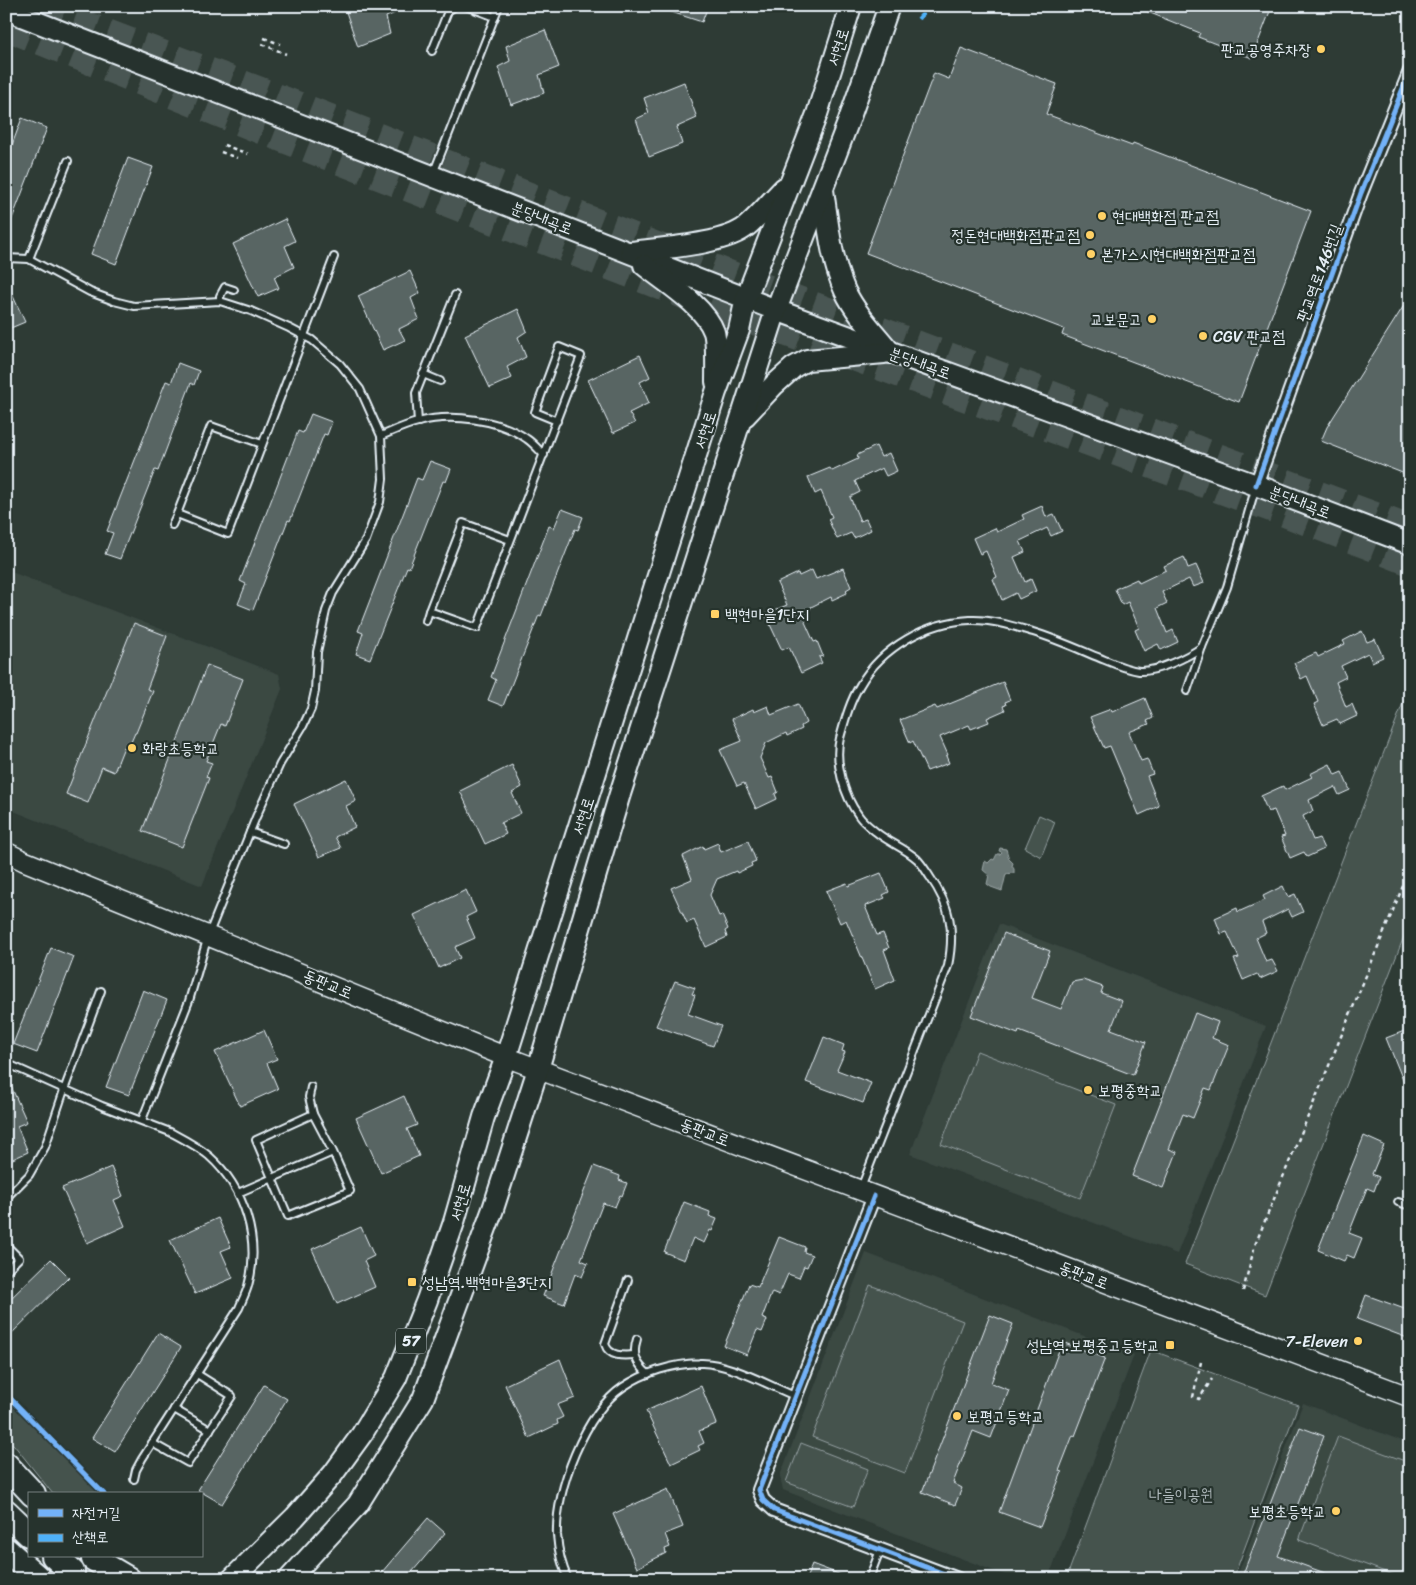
<svg xmlns="http://www.w3.org/2000/svg" width="1416" height="1585" viewBox="0 0 1416 1585" font-family="Sriracha,'Poor Story',sans-serif">
	<style>
		.built { fill: #3b4843 }
		.green { fill: #45524e; stroke: #96a2a3 }
		.water { fill: #6b7775; stroke: #9da8a9 }
		.building { fill: #596563; stroke: #e8f1f8 }
		.lines { fill: none; stroke-linecap: round; stroke-linejoin: round }
		.highway-tunnel { stroke: #4a5652; stroke-width: 24; stroke-dasharray: 24 12; stroke-linecap: butt }
		.lane-casing { stroke: #e8f1f8; stroke-width: 10 }
		.street-casing { stroke: #e8f1f8; stroke-width: 16 }
		.secondary-casing { stroke: #e8f1f8; stroke-width: 22 }
		.primary-casing { stroke: #e8f1f8; stroke-width: 24 }
		.highway-casing { stroke: #e8f1f8; stroke-width: 28 }
		.path { stroke: #e8f1f8; stroke-width: 2.5; stroke-dasharray: 4 4; stroke-linecap: butt }
		.lane { stroke: #26332d; stroke-width: 6 }
		.street { stroke: #26332d; stroke-width: 12 }
		.secondary { stroke: #26332d; stroke-width: 19 }
		.primary { stroke: #26332d; stroke-width: 20 }
		.highway { stroke: #26332d; stroke-width: 24 }
		.quiet { stroke: #4fb1f8; stroke-width: 4; stroke-dasharray: 8 4; stroke-linecap: butt }
		.cycleway-casing { stroke: #26332d; stroke-width: 8 }
		.cycleway { stroke: #73b2f8; stroke-width: 5 }
		.poi-dot { fill: #ffd166; stroke: #26332d; stroke-width: 2 }
		.labels { text-anchor: middle; dominant-baseline: central; stroke-width: 4.5; stroke-linejoin: round; paint-order: stroke }
		.shield { fill: #26332d; stroke: #aeb8bb; stroke-width: 1 }
		.shield-label { font-size: 15px; font-weight: bold; fill: #e8f1f8 }
		.street-label { font-size: 16px; fill: #e8f1f8; stroke: #26332d }
		.poi-label { font-size: 16px; fill: #e8f1f8; stroke: #26332d; text-anchor: start }
		.park-label { font-size: 16px; fill: #afb9bc; stroke: #26332d }
	</style>
	<rect width="100%" height="100%" fill="#2e3b35"/>
	<filter id="ink" filterUnits="userSpaceOnUse"><feTurbulence type="fractalNoise" baseFrequency=".02" numOctaves="2"/><feDisplacementMap in="SourceGraphic" scale="10" xChannelSelector="R" yChannelSelector="G"/><feConvolveMatrix kernelMatrix="1 2 1 2 8 2 1 2 1" color-interpolation-filters="sRGB"/></filter>
	<g filter="url(#ink)">
		<!-- built -->
		<g class="built">
			<path d="M6 570 279 674 282 689 202 886 6 808Z"/>
			<path d="M999 924 1266 1026 1177 1254 910 1154Z"/>
			<path d="M866 1253 1134 1355 1048 1579H1015L783 1490 780 1476Z"/>
			<path d="M1303 1403 1410 1444V1579H1236Z"/>
		</g>
		<!-- green -->
		<g class="green">
			<path d="M1410 685V921L1265 1295 1185 1264Z"/>
			<path d="M1039 815 1055 822 1041 857 1025 848Z"/>
			<path d="M977 1051 1116 1105 1080 1198 941 1144Z"/>
			<path d="M870 1285 963 1321 905 1473 812 1437Z"/>
			<path d="M1151 1350 1298 1405 1233 1579H1066Z"/>
			<path d="M6 1397 102 1494H53L14 1445 6 1439Z"/>
			<path d="M1338 1436 1410 1463V1579H1404L1299 1540Z"/>
			<path d="M801 1443 868 1469 853 1507 786 1482Z"/>
		</g>
		<!-- water -->
		<path class="water" d="M1000 848 1006 849 1009 859 1013 863 1012 866 1014 869V873L1006 874 1002 891 991 887 987 884 989 875 983 870 985 861 988 863 992 859 994 860 997 854H1000L1002 852 999 851Z"/>
		<!-- building -->
		<g class="building">
			<path d="M344 6H411L386 17 390 34 358 47Z"/>
			<path d="M662 6H708L702 22 662 9Z"/>
			<path d="M1133 6H1272L1252 58 1198 37 1200 33Z"/>
			<path d="M545 30 559 67 539 75 544 93 511 105 498 67 510 61 506 46Z"/>
			<path d="M961 48 1057 84 1046 114 1132 146 1133 143 1311 211 1239 402 1062 335 1064 329 866 253 934 73 949 79Z"/>
			<path d="M684 82 697 118 677 127 682 144 649 157 636 119 649 113 644 98Z"/>
			<path d="M22 118 47 128 7 232 6 161Z"/>
			<path d="M128 158 153 167 116 264 91 254Z"/>
			<path d="M285 219 295 241 285 246 294 267 274 277 279 288 258 297 233 244Z"/>
			<path d="M410 271 420 293 411 298 419 319 399 329 405 340 383 350 358 296Z"/>
			<path d="M6 281 25 322 6 330Z"/>
			<path d="M1410 296V476L1321 441 1327 427Z"/>
			<path d="M518 309 527 331 518 337 526 357 507 367 512 378 490 388 465 335Z"/>
			<path d="M640 355 650 377 640 382 649 403 629 413 635 423 613 433 588 380Z"/>
			<path d="M178 363 199 371 194 385 191 383 158 471 155 470 120 559 105 554 113 533 107 531 166 381 171 383Z"/>
			<path d="M311 414 332 422 327 435 324 434 290 521 288 520 253 610 238 604 246 584 240 581 298 431 303 433Z"/>
			<path d="M876 446 881 457 889 453 897 471 886 476 882 468 855 481 860 492 850 497 860 521 866 519 871 530 854 538 851 533 837 539 828 519 832 517 821 491 815 494 808 477 830 468 832 471 858 459 857 455Z"/>
			<path d="M430 461 451 469 446 482 443 481 409 568 407 567 370 659 356 654 363 633 358 631 417 478 422 480Z"/>
			<path d="M1042 506 1046 517 1054 514 1062 531 1051 536 1047 528 1020 541 1025 552 1014 557 1025 582 1031 579 1036 591 1019 599 1016 593 1002 600 993 579 997 577 986 551 980 554 973 538 995 528 997 532 1024 519 1022 515Z"/>
			<path d="M562 509 583 517 578 530 575 529 541 616 539 615 503 706 488 700 496 680 491 677 549 526 554 528Z"/>
			<path d="M1184 557 1188 568 1196 565 1204 583 1193 587 1189 579 1162 592 1167 603 1157 608 1167 633 1173 630 1178 642 1161 650 1158 644 1144 651 1135 630 1139 628 1128 602 1122 605 1115 589 1137 579 1139 583 1166 570 1164 566Z"/>
			<path d="M843 568 851 587 846 590 847 593 832 600 831 597 811 607 805 622 814 642 817 641 823 656 819 657 822 663 801 673 789 647 782 650 765 614 787 605 777 583 798 573 799 576 812 570 816 579Z"/>
			<path d="M134 623 167 636 147 689 153 691 136 733H135L128 749 124 747 114 772 102 767 88 803 66 794Z"/>
			<path d="M1362 631 1367 642 1375 639 1383 657 1372 662 1368 653 1341 666 1346 677 1336 682 1346 707 1352 704 1357 716 1340 724 1337 719 1323 725 1314 704 1318 702 1307 676 1301 679 1294 663 1316 653 1318 657 1345 644 1343 641Z"/>
			<path d="M207 665 243 679 225 726 221 724 206 761 212 763 206 777 209 778 182 847 142 831Z"/>
			<path d="M1003 682 1010 700 1005 702 1006 705 1003 706 1005 710 987 718 989 722 971 729 969 725 940 737 948 755 946 756 949 763 927 771 913 741 910 743 900 720 935 706 937 709Z"/>
			<path d="M1145 698 1153 718 1147 721 1149 724 1129 732 1141 761 1147 759 1153 774 1147 776 1159 806 1139 815 1110 746 1104 748 1090 717 1111 709 1112 712Z"/>
			<path d="M798 704 806 723 801 726 802 729 787 736 786 733 766 743 760 758 769 778 772 777 778 792 775 794 777 799 756 809 744 783 737 786 720 750 742 741 732 719 753 709 754 712 768 706 771 715Z"/>
			<path d="M1330 764 1335 775 1342 772 1350 790 1339 795 1335 787 1309 800 1313 811 1303 816 1313 840 1319 838 1324 849 1307 857 1304 852 1290 858 1281 837 1285 836 1274 810 1268 812 1261 796 1283 786 1285 790 1312 777 1310 774Z"/>
			<path d="M512 765 522 787 512 793 521 813 501 823 506 834 485 844 460 791Z"/>
			<path d="M346 779 356 801 346 806 355 827 335 837 341 848 319 857 294 804Z"/>
			<path d="M748 841 756 861 751 863 752 866 737 873 736 871 717 879 710 895 719 916 722 915 728 929 725 931 727 937 706 947 694 920 687 923 671 888 692 879 683 856 703 846 704 849 718 843 721 852Z"/>
			<path d="M881 873 889 892 883 895 885 898 865 906 877 935 883 933 889 948 884 950 895 980 875 989 846 920 840 923 826 891 847 883 848 886Z"/>
			<path d="M1283 886 1288 897 1295 894 1303 912 1292 917 1288 909 1262 922 1266 933 1256 938 1266 962 1272 960 1278 971 1260 979 1257 974 1243 980 1234 959 1239 958 1227 932 1221 934 1215 918 1237 908 1238 912 1265 900 1263 896Z"/>
			<path d="M466 890 476 912 466 917 475 938 455 947 460 958 439 968 414 915Z"/>
			<path d="M1004 933 1050 951 1032 998 1061 1009 1072 982 1083 980 1103 987 1101 993 1122 1001 1111 1029 1146 1042 1133 1075 1019 1031 1018 1034 971 1016Z"/>
			<path d="M51 948 74 957 37 1053 13 1044Z"/>
			<path d="M675 981 695 988 692 994 695 995 688 1014 721 1026 713 1046 656 1026Z"/>
			<path d="M143 990 167 1000 129 1095 106 1087Z"/>
			<path d="M1195 1013 1218 1022 1212 1038 1229 1045 1211 1090 1205 1088 1193 1118 1183 1114 1169 1149 1177 1152 1163 1188 1132 1176Z"/>
			<path d="M264 1030 277 1059 267 1063 278 1089 240 1106 215 1052Z"/>
			<path d="M1407 1030 1410 1037 1409 1095 1386 1038Z"/>
			<path d="M824 1037 844 1045 842 1051 845 1052 837 1070 871 1083 863 1103 806 1082Z"/>
			<path d="M6 1075 27 1122 17 1126 28 1152 6 1162Z"/>
			<path d="M404 1096 417 1125 407 1129 419 1156 381 1173 356 1118Z"/>
			<path d="M1364 1136 1384 1145 1372 1174 1379 1177 1374 1191 1367 1188 1349 1233 1362 1238 1354 1258 1347 1255 1344 1261 1318 1250Z"/>
			<path d="M594 1166 620 1176 619 1180 627 1183 622 1196 620 1195 615 1207 603 1203 581 1260 588 1263 582 1277 575 1274 564 1304 543 1296Z"/>
			<path d="M111 1167 123 1196 114 1200 125 1226 87 1243 62 1188Z"/>
			<path d="M684 1202 710 1212 709 1216 717 1219 712 1231 710 1230 704 1243 693 1238 684 1260 664 1252Z"/>
			<path d="M218 1218 231 1247 221 1251 233 1278 195 1294 170 1240Z"/>
			<path d="M361 1227 374 1256 364 1261 375 1287 337 1304 312 1249Z"/>
			<path d="M779 1237 805 1247 804 1252 812 1255 807 1267 804 1266 799 1278 788 1274 779 1295 772 1292 762 1318 767 1320 762 1332 757 1330 747 1355 724 1346 749 1284 758 1287Z"/>
			<path d="M51 1259 69 1277 6 1339V1303Z"/>
			<path d="M1366 1295 1410 1311V1339L1357 1319Z"/>
			<path d="M990 1315 1013 1324 991 1383 1009 1390 991 1438 973 1431 953 1483 962 1488 955 1505 922 1492Z"/>
			<path d="M158 1333 181 1347 115 1452 92 1438Z"/>
			<path d="M1062 1342 1105 1358 1075 1436 1073 1435 1059 1471 1062 1472 1040 1527 999 1512Z"/>
			<path d="M560 1359 575 1398 557 1405 563 1417 557 1420 558 1424 529 1438 505 1385Z"/>
			<path d="M264 1385 287 1399 222 1504 198 1490Z"/>
			<path d="M701 1386 716 1424 699 1431 704 1443 698 1446 700 1450 671 1464 646 1411Z"/>
			<path d="M1300 1427 1324 1436 1278 1556 1336 1577 1335 1579H1241Z"/>
			<path d="M668 1489 683 1527 665 1534 670 1547 665 1549 666 1553 637 1568 613 1514Z"/>
			<path d="M428 1518 445 1533 419 1564 406 1579H376Z"/>
			<path d="M812 1564 849 1578V1579H806Z"/>
		</g>
		<g class="lines">
			<!-- highway-tunnel -->
			<g class="highway-tunnel">
				<path d="M41 6 274 94 716 267 1410 527"/>
				<path d="M6 29 263 133 704 305 1282 514 1410 564"/>
			</g>
			<!-- lane casing -->
			<g class="lane-casing">
				<g id="lane">
					<path d="M466 6 495 17"/>
					<path d="M432 51 448 11 455 6"/>
					<path d="M433 174 499 6"/>
					<path d="M6 258 29 259 90 292 114 301 134 306 220 301 251 311 289 328 312 340 340 364 360 389 381 436 383 479 380 502 366 540 333 593 326 611 317 652 315 691 311 709 303 726 280 764 256 817 208 936 189 1001 142 1120"/>
					<path d="M29 259 68 161"/>
					<path d="M220 301V296L225 287 234 290"/>
					<path d="M423 374 440 381"/>
					<path d="M418 422 416 393 455 295"/>
					<path d="M381 436C393 431 405 425 418 422 451 413 499 419 527 439 533 443 539 450 544 455"/>
					<path d="M262 444 211 426 177 514 228 534 334 257"/>
					<path d="M172 525 177 514"/>
					<path d="M510 540 463 523 429 611 477 628 581 356 559 347 535 412 557 421"/>
					<path d="M426 621 429 611"/>
					<path d="M1187 691 1202 647 1227 587 1256 486"/>
					<path d="M250 832 284 844"/>
					<path d="M6 1063 102 1106 170 1132C183 1139 197 1146 209 1156 245 1188 261 1240 248 1286 246 1293 242 1301 239 1308L142 1459 136 1470 134 1479"/>
					<path d="M311 1087 309 1097 313 1114"/>
					<path d="M861 1188 948 966C955 931 951 907 930 877 926 871 922 864 917 859 905 848 888 842 876 832 870 827 863 822 859 816 844 796 834 762 840 738 845 720 850 701 860 685 882 647 927 622 970 620 991 619 1013 626 1033 632 1056 639 1078 649 1100 658 1112 663 1125 669 1139 671 1157 672 1188 657 1202 647"/>
					<path d="M238 1193 333 1152 350 1191 288 1216 256 1140 313 1114 333 1152"/>
					<path d="M6 1198 29 1175 45 1147 64 1090 101 991"/>
					<path d="M1398 1202 1410 1206"/>
					<path d="M6 1245 19 1258 6 1271"/>
					<path d="M628 1280 605 1344C609 1357 623 1356 635 1355"/>
					<path d="M637 1339C632 1355 636 1363 648 1374"/>
					<path d="M174 1409 210 1430"/>
					<path d="M152 1443 188 1463 232 1396 197 1374"/>
					<path d="M568 1579C562 1566 558 1549 557 1535 555 1490 585 1413 623 1387 645 1372 673 1364 699 1363 725 1361 770 1386 795 1396"/>
					<path d="M869 1579 880 1550"/>
				</g>
			</g>
			<!-- street casing -->
			<g class="street-casing">
				<g id="street">
					<path d="M1256 485 1361 193 1410 71"/>
					<path d="M874 1196 759 1490 763 1500 774 1510 958 1579"/>
				</g>
			</g>
			<!-- secondary casing -->
			<g class="secondary-casing">
				<path id="secondary" d="M6 852 24 861 506 1057 1410 1397"/>
			</g>
			<!-- primary casing -->
			<g class="primary-casing">
				<g id="primary">
					<path d="M6 10 776 310 1256 485 1410 544"/>
					<path d="M823 190C828 223 831 260 845 291 856 314 875 333 891 353"/>
					<path d="M631 252C660 248 725 245 747 226 760 215 772 200 784 188"/>
					<path d="M644 265C665 282 705 306 714 332 717 342 716 370 716 382"/>
					<path d="M745 416 774 385 794 367 807 360 884 353"/>
					<path d="M232 1579 295 1517 333 1474 362 1434 396 1378 427 1300 454 1222 484 1117 506 1057 716 392 739 330 746 298 817 114 851 6"/>
					<path d="M289 1579 358 1504 423 1399 493 1209 538 1069 619 797 776 310 849 120 889 6"/>
				</g>
			</g>
			<!-- highway casing -->
			<g class="highway-casing">
				<g id="highway">
					<path d="M6 1465 33 1494"/>
					<path d="M6 1512 29 1534"/>
					<path d="M6 1550 39 1579"/>
					<path d="M54 1556 72 1572"/>
					<path d="M94 1559 128 1579"/>
				</g>
			</g>
			<!-- path -->
			<g class="path">
				<path d="M264 38 280 44"/>
				<path d="M262 44 286 54"/>
				<path d="M224 145 248 154"/>
				<path d="M221 152 237 158"/>
				<path d="M1243 1291 1255 1245 1410 869"/>
				<path d="M1201 1362 1193 1397 1199 1399 1212 1379"/>
			</g>
			<!-- lane -->
			<use href="#lane" class="lane"/>
			<!-- street -->
			<use href="#street" class="street"/>
			<!-- secondary -->
			<use href="#secondary" class="secondary"/>
			<!-- primary -->
			<use href="#primary" class="primary"/>
			<!-- highway -->
			<use href="#highway" class="highway"/>
			<!-- quiet -->
			<path class="quiet" d="M918 19 930 6H940"/>
			<!-- cycleway casing -->
			<g class="cycleway-casing">
				<g id="cycleway">
					<path d="M1256 485 1361 193 1410 71"/>
					<path d="M874 1196 759 1490 763 1500 774 1510 958 1579"/>
					<path d="M6 1394 104 1494"/>
				</g>
			</g>
			<!-- cycleway -->
			<use href="#cycleway" class="cycleway"/>
		</g>
	</g>
	<!-- markers -->
	<g class="poi-dot">
		<circle cx="1321" cy="49" r="5"/>
		<circle cx="1102" cy="216" r="5"/>
		<circle cx="1090" cy="235" r="5"/>
		<circle cx="1091" cy="254" r="5"/>
		<circle cx="1152" cy="319" r="5"/>
		<circle cx="1203" cy="336" r="5"/>
		<rect x="710" y="609" width="10" height="10" rx="2.5"/>
		<circle cx="132" cy="748" r="5"/>
		<circle cx="1088" cy="1090" r="5"/>
		<rect x="407" y="1277" width="10" height="10" rx="2.5"/>
		<circle cx="1358" cy="1341" r="5"/>
		<rect x="1165" y="1340" width="10" height="10" rx="2.5"/>
		<circle cx="957" cy="1416" r="5"/>
		<circle cx="1336" cy="1511" r="5"/>
	</g>
	<g class="labels">
		<!-- shield labels -->
		<rect class="shield" x="396" y="1328.5" width="30" height="25" rx="4"/>
		<g class="shield-label">
			<text x="411" y="1341">57</text>
		</g>
		<!-- street labels -->
		<g class="street-label">
			<text transform="translate(838 47) rotate(-73)">서현로</text>
			<text transform="translate(542 218) rotate(21)">분당내곡로</text>
			<text transform="translate(1319 273) rotate(-70)">판교역로146번길</text>
			<text transform="translate(920 363) rotate(20)">분당내곡로</text>
			<text transform="translate(705 430) rotate(-72)">서현로</text>
			<text transform="translate(1300 502) rotate(21)">분당내곡로</text>
			<text transform="translate(583 816) rotate(-72)">서현로</text>
			<text transform="translate(328 984) rotate(22)">동판교로</text>
			<text transform="translate(705 1132) rotate(21)">동판교로</text>
			<text transform="translate(460 1202) rotate(-74)">서현로</text>
			<text transform="translate(1084 1275) rotate(21)">동판교로</text>
		</g>
		<!-- poi labels -->
		<g class="poi-label">
			<text x="1311" y="49" text-anchor="end">판교공영주차장</text>
			<text x="1112" y="216">현대백화점 판교점</text>
			<text x="1080" y="235" text-anchor="end">정돈현대백화점판교점</text>
			<text x="1101" y="254">본가스시현대백화점판교점</text>
			<text x="1142" y="319" text-anchor="end">교보문고</text>
			<text x="1213" y="336">CGV 판교점</text>
			<text x="725" y="614">백현마을1단지</text>
			<text x="142" y="748">화랑초등학교</text>
			<text x="1098" y="1090">보평중학교</text>
			<text x="422" y="1282">성남역.백현마을3단지</text>
			<text x="1348" y="1341" text-anchor="end">7-Eleven</text>
			<text x="1160" y="1345" text-anchor="end">성남역.보평중고등학교</text>
			<text x="967" y="1416">보평고등학교</text>
			<text x="1326" y="1511" text-anchor="end">보평초등학교</text>
		</g>
		<!-- park labels -->
		<g class="park-label">
			<text x="1181" y="1494">나들이공원</text>
		</g>
	</g>
	<!-- margin -->
	<rect width="1416" height="1585" fill="none" stroke="#26332d" stroke-width="25"/>
	<rect x="12" y="12" width="1391" height="1560" fill="none" stroke="#e8f1f8" stroke-width="2" filter="url(#ink)"/>
	<!-- legend -->
	<rect x="28" y="1492" width="175" height="65" fill="#26332d" stroke="#747f7e"/>
	<rect x="38" y="1509" width="25" height="8" fill="#73b2f8" stroke="#747f7e"/>
	<text x="72" y="1518" font-size="15" fill="#e8f1f8">자전거길</text>
	<rect x="38" y="1534" width="25" height="8" fill="#4fb1f8" stroke="#747f7e"/>
	<text x="72" y="1542" font-size="15" fill="#e8f1f8">산책로</text>
</svg>
